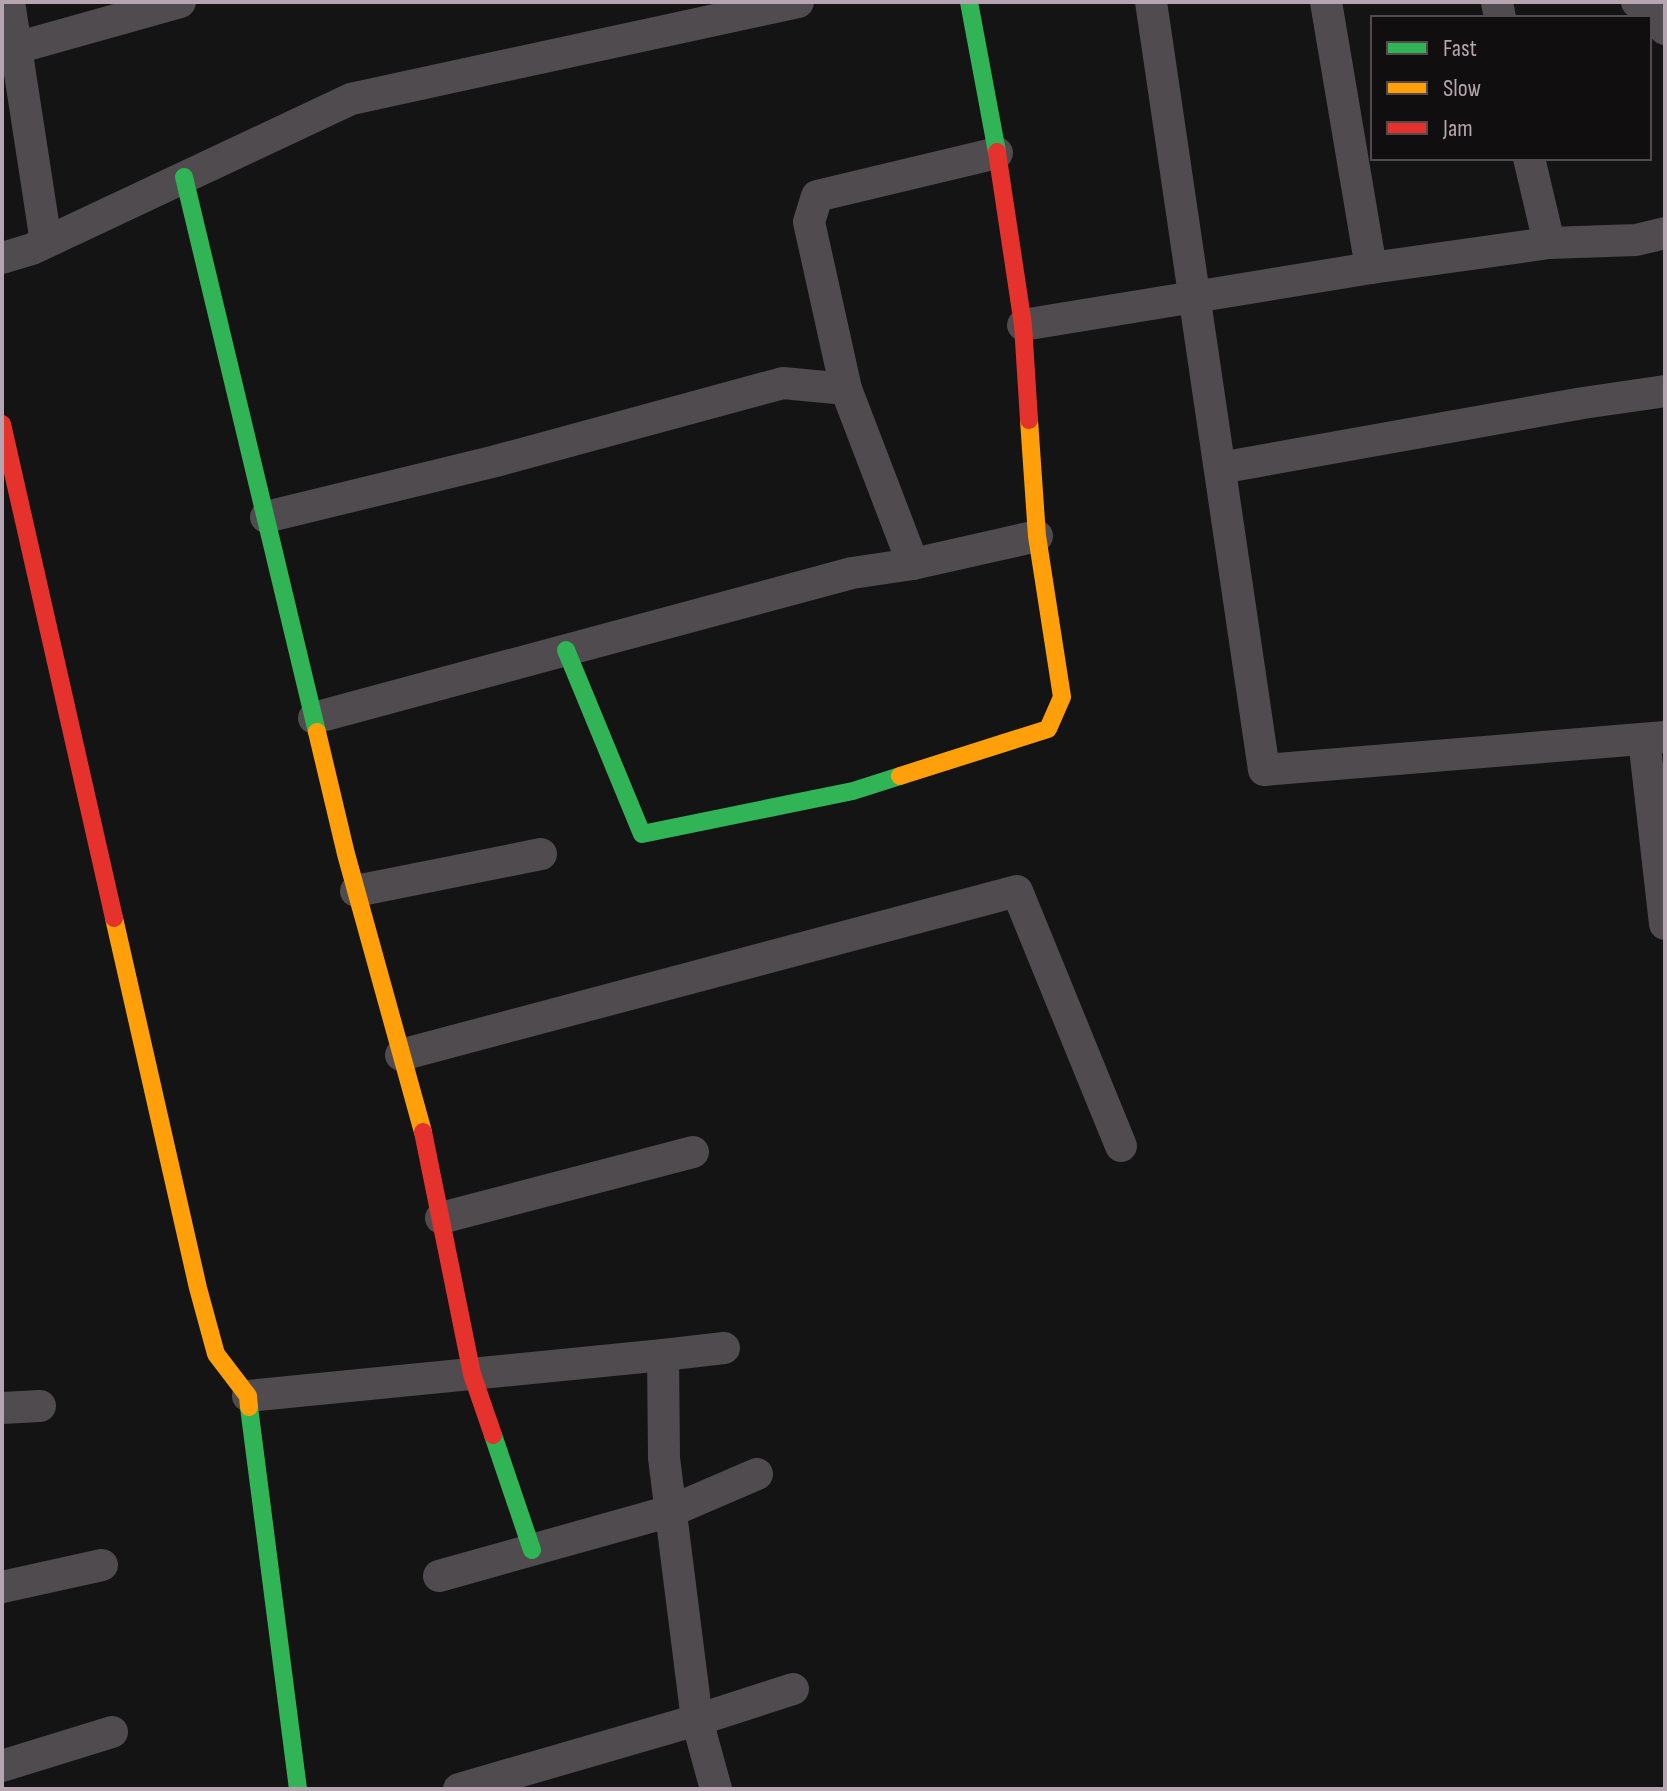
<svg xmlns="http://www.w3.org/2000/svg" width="1667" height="1791" viewBox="0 0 1667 1791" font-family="'Sofia Sans Condensed',sans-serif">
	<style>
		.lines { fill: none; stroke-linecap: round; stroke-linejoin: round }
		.street { stroke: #504b4e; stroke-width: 32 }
		.fast { stroke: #30b455; stroke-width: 18 }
		.slow { stroke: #ff9f0a; stroke-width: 18 }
		.jam { stroke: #e5322d; stroke-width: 18 }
	</style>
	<rect width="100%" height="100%" fill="#141414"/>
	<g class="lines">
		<!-- street -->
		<g class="street">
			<path d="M9 2 46 242"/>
			<path d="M1151 2 1264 770 1665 737"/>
			<path d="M1326 2 1371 268"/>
			<path d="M1497 2 1500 18"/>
			<path d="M1637 2 1665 29"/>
			<path d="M16 48 180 2"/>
			<path d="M1529 158 1549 243"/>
			<path d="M2 258 32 249 351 99 798 2"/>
			<path d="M1023 325 1371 268 1549 243 1636 240 1665 233"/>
			<path d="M846 389 809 222 817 196 997 153"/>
			<path d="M1220 468 1583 403 1665 391"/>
			<path d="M266 517 496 461 783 383 846 389 913 564"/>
			<path d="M314 718 852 573 913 564 1037 536"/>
			<path d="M1644 739 1665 924"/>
			<path d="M356 891 541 854"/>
			<path d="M401 1055 1017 891 1121 1146"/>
			<path d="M441 1218 693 1152"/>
			<path d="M663 1355 724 1348"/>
			<path d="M248 1396 663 1355 664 1458 697 1720 716 1789"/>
			<path d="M2 1408 40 1406"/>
			<path d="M439 1576 671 1511 757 1474"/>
			<path d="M2 1587 102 1565"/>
			<path d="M2 1766 112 1732"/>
			<path d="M459 1789 697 1720 793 1689"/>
		</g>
		<!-- fast -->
		<g class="fast">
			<path d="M969 2 997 152"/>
			<path d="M184 177 317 732"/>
			<path d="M566 650 642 834 853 791 900 776"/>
			<path d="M249 1407 298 1789"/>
			<path d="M493 1435 532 1550"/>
		</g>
		<!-- slow -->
		<g class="slow">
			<path d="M317 732 346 854 423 1132"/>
			<path d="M900 776 1048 729 1062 697 1037 536 1029 420"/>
			<path d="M114 918 198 1288 216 1354 248 1396 249 1407"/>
		</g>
		<!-- jam -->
		<g class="jam">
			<path d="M997 152 1023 325 1029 420"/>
			<path d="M2 424 114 918"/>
			<path d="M423 1132 472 1374 493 1435"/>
		</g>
	</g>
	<!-- border -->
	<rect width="1667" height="1791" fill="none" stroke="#b5a5b0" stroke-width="8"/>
	<!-- legend -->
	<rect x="1371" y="16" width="280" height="144" fill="#100e0f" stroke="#524a4f" stroke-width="2"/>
	<rect x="1387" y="42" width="40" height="12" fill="#30b455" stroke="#524a4f" stroke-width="2"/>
	<text x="1443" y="56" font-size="24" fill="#b5a5b0">Fast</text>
	<rect x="1387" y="82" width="40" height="12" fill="#ff9f0a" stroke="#524a4f" stroke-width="2"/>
	<text x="1443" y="96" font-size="24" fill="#b5a5b0">Slow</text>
	<rect x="1387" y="122" width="40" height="12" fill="#e5322d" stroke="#524a4f" stroke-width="2"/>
	<text x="1443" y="136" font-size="24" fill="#b5a5b0">Jam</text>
</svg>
